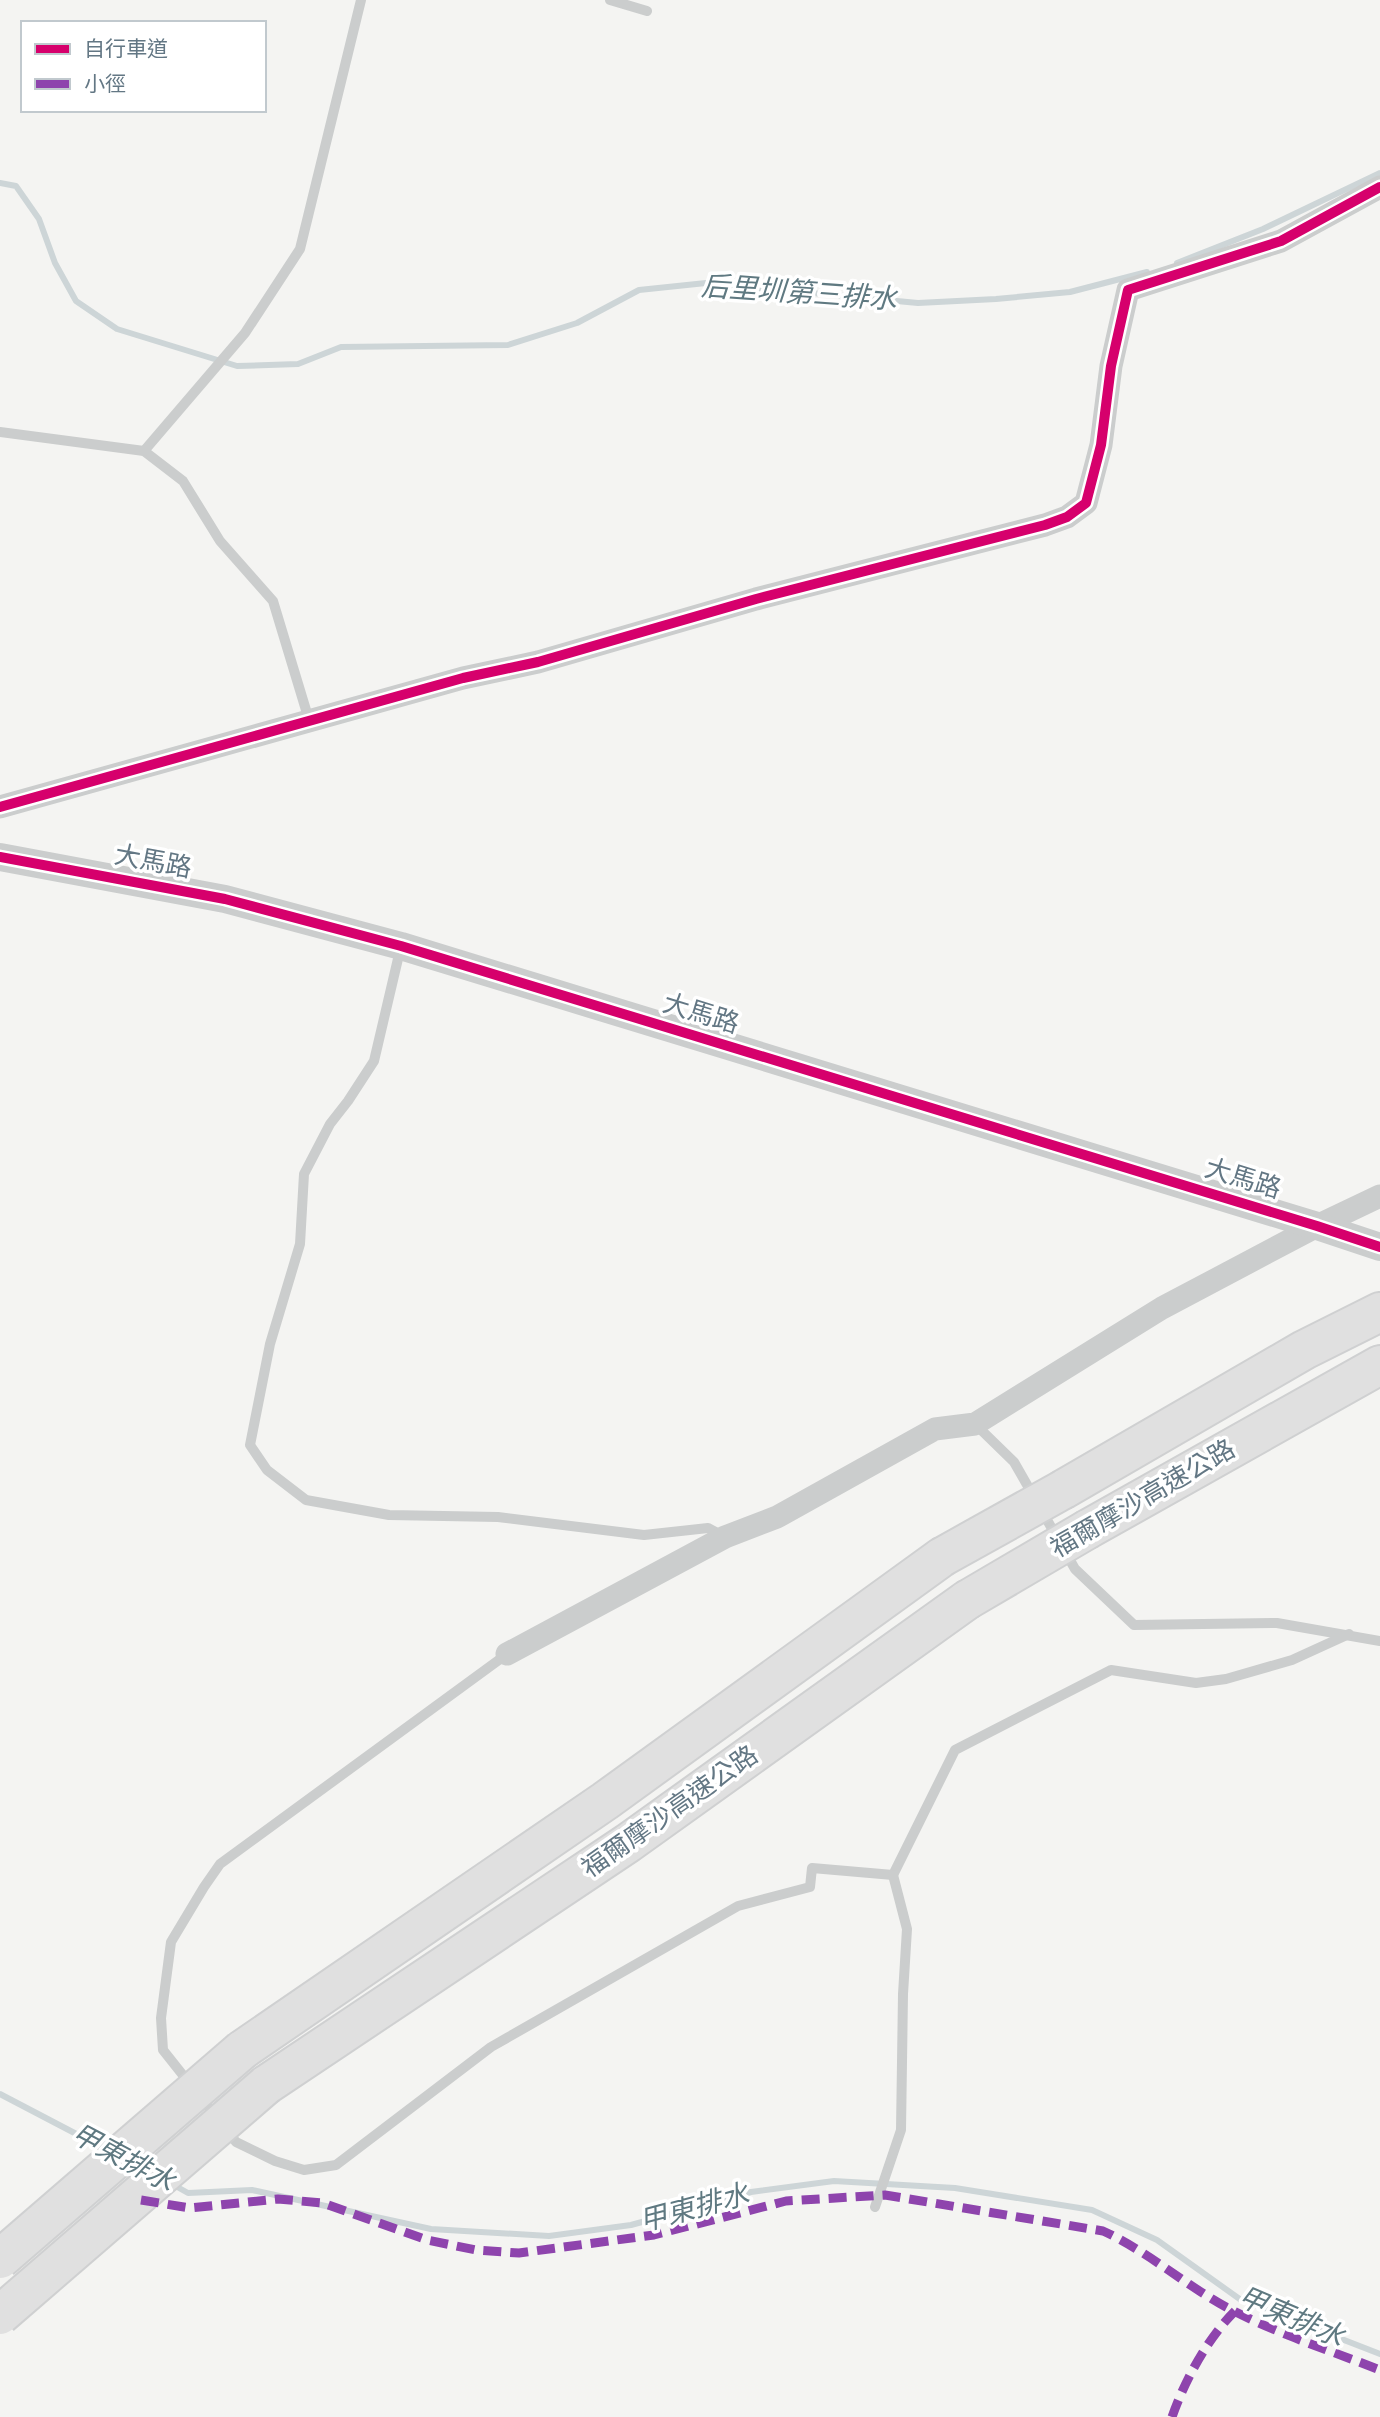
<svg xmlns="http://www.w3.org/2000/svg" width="1380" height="2417" viewBox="0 0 1380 2417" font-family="Signika,'Noto Sans TC',sans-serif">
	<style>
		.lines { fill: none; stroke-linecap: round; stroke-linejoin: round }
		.stream { stroke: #cdd5d7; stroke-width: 6 }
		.motorway-casing { stroke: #cfd0d1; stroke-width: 42 }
		.service { stroke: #cbcdcd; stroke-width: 10 }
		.minor { stroke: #cbcdcd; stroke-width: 23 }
		.tertiary { stroke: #cbcdcd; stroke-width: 28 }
		.motorway { stroke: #e0e0e0; stroke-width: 38 }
		.motorway-bridge-casing { stroke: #cfd0d1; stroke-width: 42; stroke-linecap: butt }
		.motorway-bridge { stroke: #e0e0e0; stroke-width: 38 }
		.quiet { stroke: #8e44ad; stroke-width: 9; stroke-dasharray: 18 9; stroke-linecap: butt }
		.cycleway-casing { stroke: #fff; stroke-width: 15 }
		.cycleway { stroke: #d6006c; stroke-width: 10 }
		.labels { text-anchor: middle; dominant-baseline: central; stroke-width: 7; stroke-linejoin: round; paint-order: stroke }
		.street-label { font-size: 26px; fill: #637784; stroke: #fff }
		.water-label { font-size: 28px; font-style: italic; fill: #5f7981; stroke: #fff }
	</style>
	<rect width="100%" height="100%" fill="#f4f4f2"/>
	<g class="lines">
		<!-- stream -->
		<g class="stream">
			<path d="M0 183 16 186 39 219 55 263 76 301 117 329 237 366 298 364 341 347 508 345 577 323 639 290 706 283 918 303 996 299 1070 292 1147 272"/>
			<path d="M1177 263 1263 229 1380 173"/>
			<path d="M0 2094 107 2150"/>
			<path d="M172 2184 188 2193 252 2190 431 2229 549 2236 631 2225 751 2192 834 2181 955 2188 1092 2210 1157 2240 1241 2300 1380 2354"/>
		</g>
		<!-- motorway casing -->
		<g class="motorway-casing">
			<g id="motorway">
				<path d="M1064 1489 1304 1350 1380 1312"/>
				<path d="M1088 1529 1380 1365"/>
				<path d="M242 2050 605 1801 942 1557"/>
				<path d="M266 2085 628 1843 967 1600"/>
			</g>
		</g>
		<!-- service -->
		<g class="service">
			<path d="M610 0 647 11"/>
			<path d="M0 432 144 451 183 481 220 541 273 601 309 720"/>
			<path d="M144 451 245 333 300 249 361 0"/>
			<path d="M401 946 374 1061 348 1101 330 1124 304 1174 300 1244 270 1344 250 1445 267 1470 306 1500 389 1515 498 1517 644 1535 708 1528 725 1537"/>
			<path d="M975 1424 1014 1462 1075 1569 1134 1625 1277 1623 1380 1641"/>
			<path d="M507 1654 220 1864 204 1887 171 1942 161 2018 163 2050 236 2142 275 2161 304 2170 336 2165 491 2047 738 1906 810 1887 812 1868 893 1875 955 1750 1111 1670 1196 1683 1226 1679 1292 1660 1349 1634"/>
			<path d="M875 2207 901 2130 903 1994 907 1929 893 1875"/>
		</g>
		<!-- minor -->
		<g class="minor">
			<path d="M0 807 463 678 538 662 756 599 1045 525 1067 517 1086 503 1101 445 1111 366 1128 290 1281 241 1380 187"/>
			<path d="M507 1654 725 1537 777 1517 935 1429 975 1424 1162 1308 1317 1226 1380 1196"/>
		</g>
		<!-- tertiary -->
		<path class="tertiary" d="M0 857 225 899 401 946 1317 1226 1380 1247"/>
		<!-- motorway -->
		<use href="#motorway" class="motorway"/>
		<!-- motorway-bridge casing -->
		<g class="motorway-bridge-casing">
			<g id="motorway-bridge">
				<path d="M942 1557 1064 1489"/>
				<path d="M967 1600 1088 1529"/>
				<path d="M0 2259 242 2050"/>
				<path d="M0 2315 266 2085"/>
			</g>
		</g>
		<!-- motorway-bridge -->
		<use href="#motorway-bridge" class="motorway-bridge"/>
		<!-- quiet -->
		<g class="quiet">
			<path d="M141 2200 190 2208 278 2199 323 2203 427 2240 476 2250 519 2253 654 2235 786 2201 885 2195 1103 2231C1147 2251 1184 2284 1226 2307 1275 2333 1329 2350 1380 2370"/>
			<path d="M1172 2417C1185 2380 1207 2339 1235 2311"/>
		</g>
		<!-- cycleway casing -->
		<g class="cycleway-casing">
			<g id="cycleway">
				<path d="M0 807 463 678 538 662 756 599 1045 525 1067 517 1086 503 1101 445 1111 366 1128 290 1281 241 1380 187"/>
				<path d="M0 857 225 899 401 946 1317 1226 1380 1247"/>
			</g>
		</g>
		<!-- cycleway -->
		<use href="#cycleway" class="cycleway"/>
	</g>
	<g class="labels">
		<!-- street labels -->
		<g class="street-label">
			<text transform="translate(153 862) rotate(11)">大馬路</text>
			<text transform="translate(701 1014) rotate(17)">大馬路</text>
			<text transform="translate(1243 1179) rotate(17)">大馬路</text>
			<text transform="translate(1143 1499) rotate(-30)">福爾摩沙高速公路</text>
			<text transform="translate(670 1812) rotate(-35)">福爾摩沙高速公路</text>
		</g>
		<!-- water labels -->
		<g class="water-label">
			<text transform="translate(799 293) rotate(4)">后里圳第三排水</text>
			<text transform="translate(123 2158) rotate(28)">甲東排水</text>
			<text transform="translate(694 2208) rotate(-15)">甲東排水</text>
			<text transform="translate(1291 2317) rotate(23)">甲東排水</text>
		</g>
	</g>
	<!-- legend -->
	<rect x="21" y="21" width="245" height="91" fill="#ffffff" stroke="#c1c9ce" stroke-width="2"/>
	<rect x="35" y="44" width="35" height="10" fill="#d6006c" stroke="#c1c9ce" stroke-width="2"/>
	<text x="84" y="56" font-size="21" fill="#637784">自行車道</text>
	<rect x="35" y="79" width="35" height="10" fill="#8e44ad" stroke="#c1c9ce" stroke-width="2"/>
	<text x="84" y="91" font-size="21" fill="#637784">小徑</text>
</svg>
